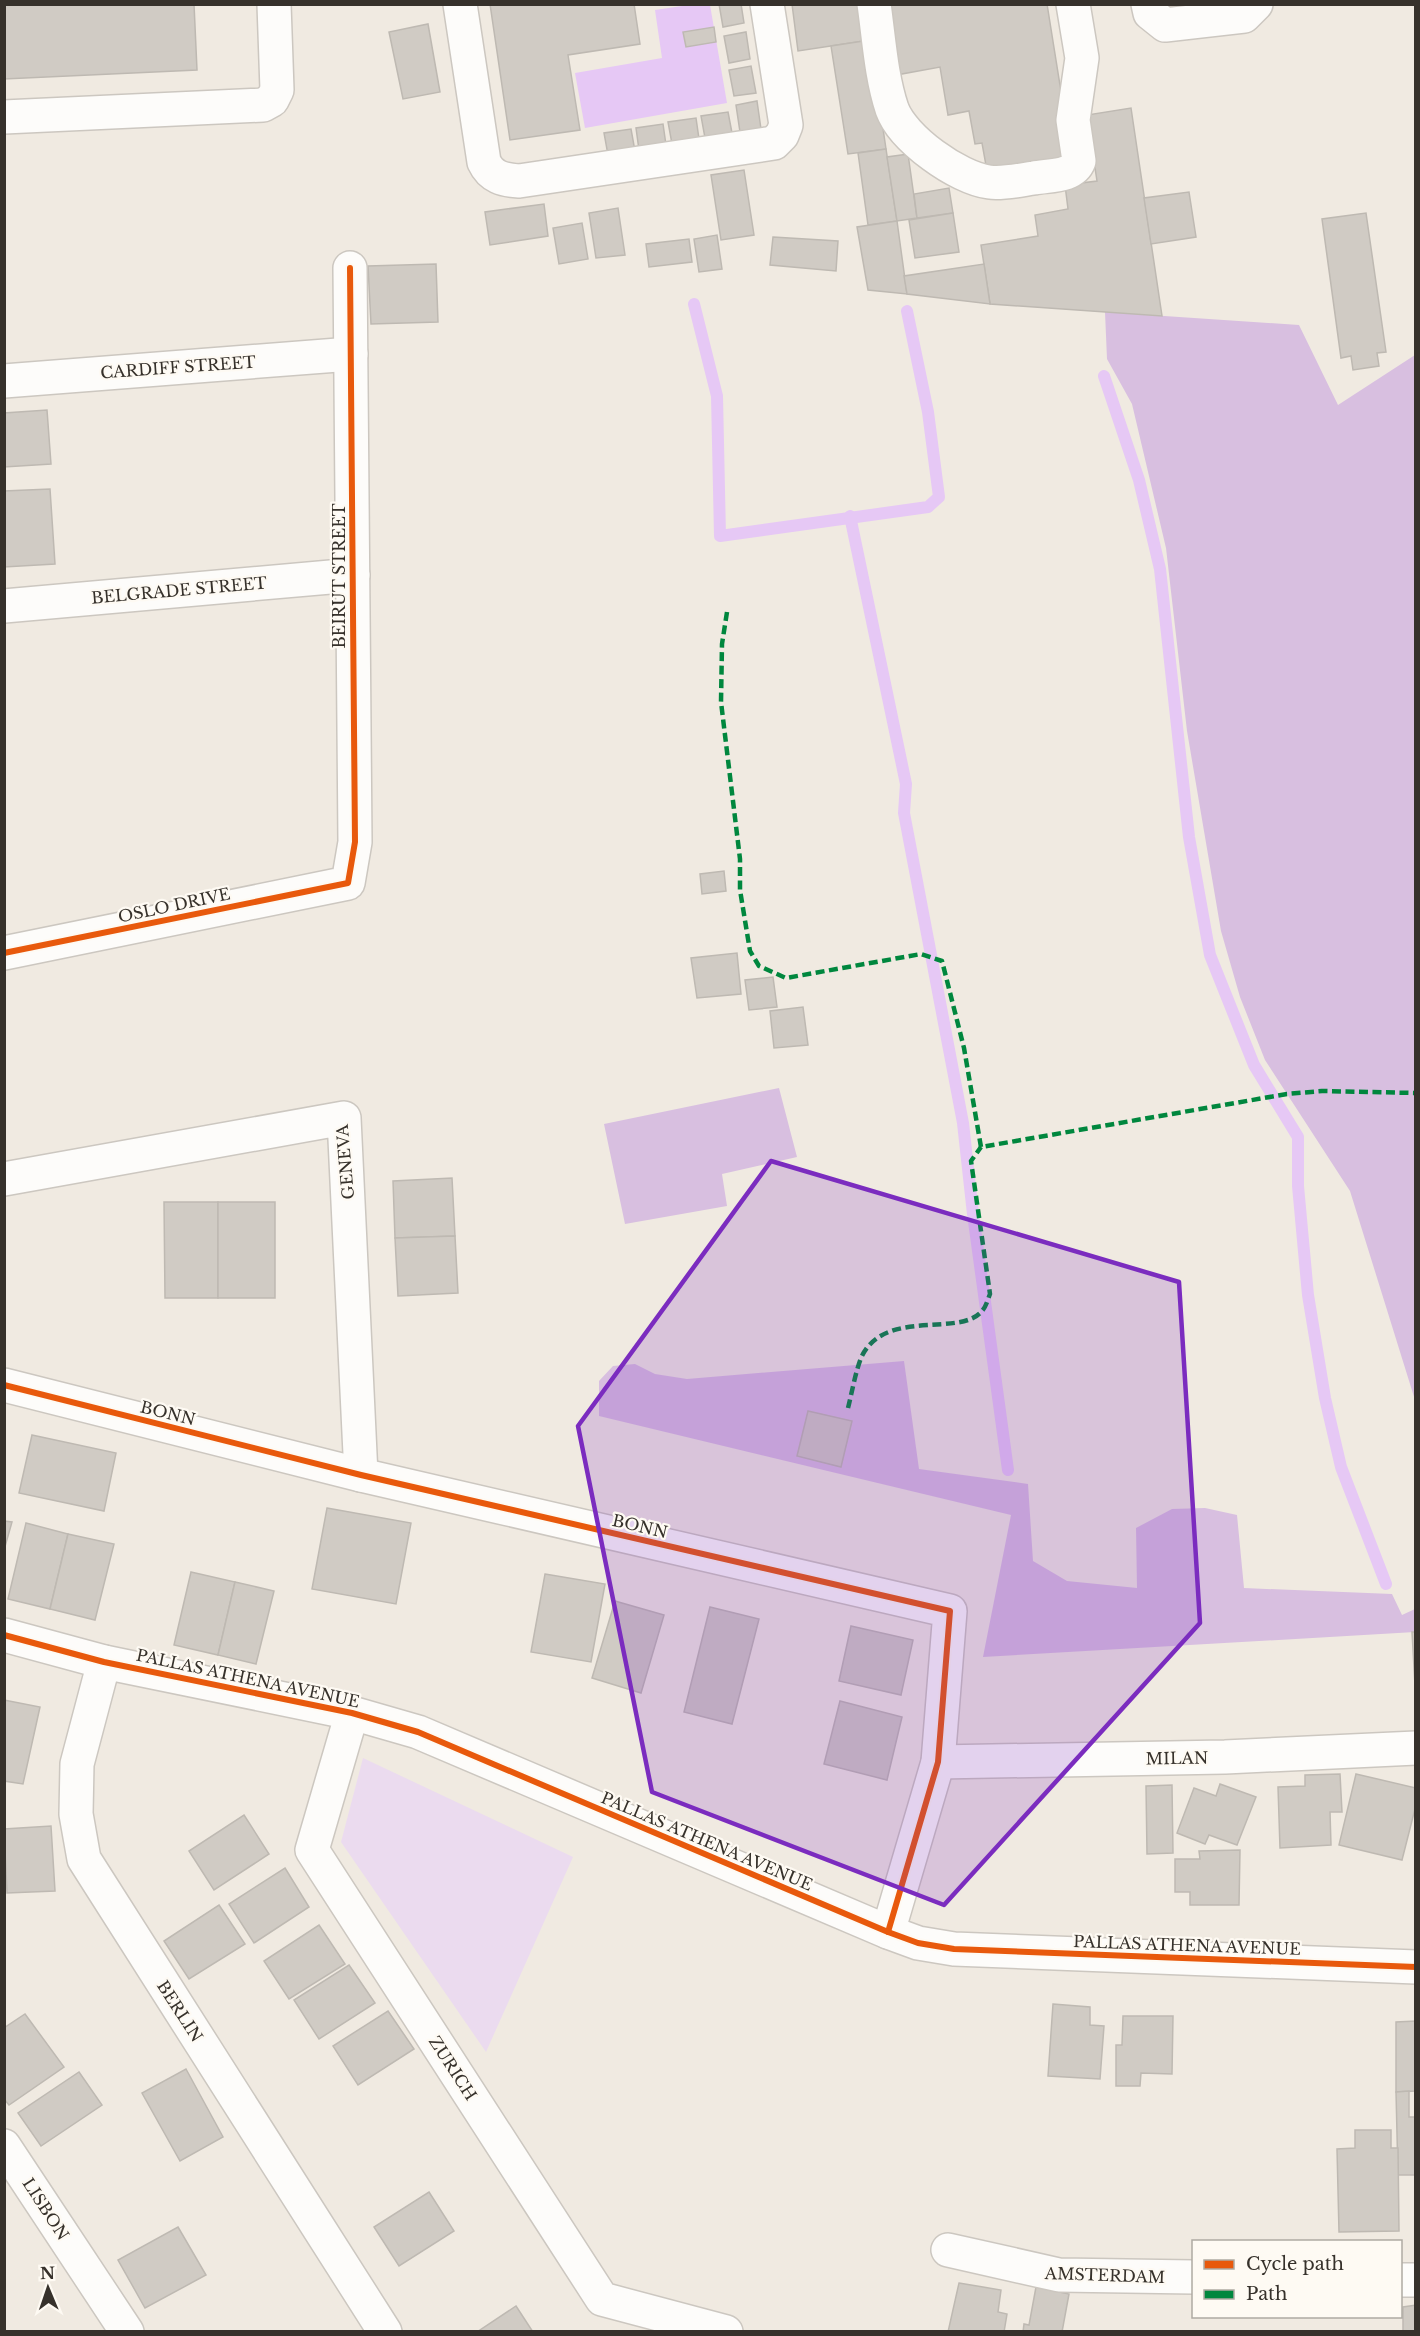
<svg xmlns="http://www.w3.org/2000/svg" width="1420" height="2336" viewBox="0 0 1420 2336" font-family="'Libre Baskerville',serif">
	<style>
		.green { fill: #ebdbef }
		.forest { fill: #d8bfe0 }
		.water { fill: #e6c8f5 }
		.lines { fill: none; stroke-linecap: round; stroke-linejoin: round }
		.stream { stroke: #e6c8f5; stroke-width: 12 }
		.building { fill: #d0cbc4; stroke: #beb9b2; stroke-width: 1.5 }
		.minor-casing { stroke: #ccc7c0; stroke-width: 36 }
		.minor { stroke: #fdfcfa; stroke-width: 33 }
		.quiet { stroke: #00873e; stroke-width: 4.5; stroke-dasharray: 9 4.5; stroke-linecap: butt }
		.cycleway-casing { stroke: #fefaf3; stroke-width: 10 }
		.cycleway { stroke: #e8590c; stroke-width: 6 }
		.marked { fill: #7b2cbf; fill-opacity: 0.2; stroke: #7b2cbf; stroke-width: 4.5; stroke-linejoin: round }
		.labels { text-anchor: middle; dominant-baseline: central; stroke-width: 4.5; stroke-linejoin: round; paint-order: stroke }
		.street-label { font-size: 16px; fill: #36312b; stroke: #fefaf3 }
	</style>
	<rect width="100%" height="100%" fill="#f0eae1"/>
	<!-- green -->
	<polygon class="green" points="363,1758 573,1857 486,2052 341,1842"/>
	<!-- forest -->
	<g class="forest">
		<polygon points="1105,312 1299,325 1338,405 1415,355 1415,1400 1350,1191 1265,1060 1240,997 1221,931 1187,731 1166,548 1132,404 1107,359"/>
		<polygon points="779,1088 797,1157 722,1174 727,1206 625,1224 604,1124"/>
		<polygon points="904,1361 919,1469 1028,1484 1033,1561 1067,1581 1137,1588 1136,1528 1172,1509 1205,1508 1237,1515 1244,1588 1392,1594 1402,1615 1415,1609 1415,1632 983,1657 1011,1515 599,1416 599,1381 613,1366 635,1364 655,1374 687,1379"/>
	</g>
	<!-- water -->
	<polygon class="water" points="689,5 710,5 727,103 585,128 575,73 662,58 655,10"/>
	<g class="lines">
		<!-- stream -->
		<g class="stream">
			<polyline points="694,304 717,396 720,536 928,507 939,497 928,412 907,311"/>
			<polyline points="1104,376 1139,480 1160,569 1189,837 1210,955 1254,1065 1298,1137 1298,1186 1308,1295 1325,1398 1341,1467 1386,1584"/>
			<polyline points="850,516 906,784 904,813 963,1123 973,1214 1008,1470"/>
		</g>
	</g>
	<!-- building -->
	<g class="building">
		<polygon points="4,4 194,4 197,70 4,79"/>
		<polygon points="490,4 634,4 640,44 568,55 580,130 510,140"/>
		<polygon points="719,4 741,4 744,23 723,27"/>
		<polygon points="792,4 865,4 870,40 798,51"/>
		<polygon points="885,4 1047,4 1067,129 1066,158 987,171 982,143 975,144 969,111 948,115 940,67 896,75"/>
		<polygon points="428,24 440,92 403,99 389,32"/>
		<polygon points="714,27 716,42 686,47 683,32"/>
		<polygon points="746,32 750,59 729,63 724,36"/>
		<polygon points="870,40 886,149 848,154 831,46"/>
		<polygon points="751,66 756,93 734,96 729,70"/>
		<polygon points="757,101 761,129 740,132 736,105"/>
		<polygon points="1131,108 1162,316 990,304 981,245 1038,236 1035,215 1068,209 1065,185 1097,181 1087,115"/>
		<polygon points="728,112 732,133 705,138 701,116"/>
		<polygon points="696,118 699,139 672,144 668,122"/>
		<polygon points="663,124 666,145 639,150 636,128"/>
		<polygon points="631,129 635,151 608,155 604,133"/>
		<polygon points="886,149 897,221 868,225 858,153"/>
		<polygon points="908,154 917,218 897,221 887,157"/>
		<polygon points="744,170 754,235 721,240 711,175"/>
		<polygon points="949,188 953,213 917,218 914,194"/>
		<polygon points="1189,192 1196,237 1151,244 1144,198"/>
		<polygon points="544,204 548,236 490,245 485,212"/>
		<polygon points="618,208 625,255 596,258 589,213"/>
		<polygon points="953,213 959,252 915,258 909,220"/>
		<polygon points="1366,213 1386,352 1377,353 1379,366 1353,370 1351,356 1341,358 1322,219"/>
		<polygon points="897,221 907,294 868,290 857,227"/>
		<polygon points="582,223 588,259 559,264 553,228"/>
		<polygon points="717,235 722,269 699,272 694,239"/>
		<polygon points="773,237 838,241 836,271 770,265"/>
		<polygon points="689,239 692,262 649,267 646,244"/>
		<polygon points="436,264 438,322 371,324 368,266"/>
		<polygon points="984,264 990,304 907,294 904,276"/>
		<polygon points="47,410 51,464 4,467 4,413"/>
		<polygon points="50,489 55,564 4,567 4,491"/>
		<polygon points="724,871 726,891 702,894 700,874"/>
		<polygon points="737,953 741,994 697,998 691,958"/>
		<polygon points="773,977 777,1007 749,1010 745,980"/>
		<polygon points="803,1007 808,1045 774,1048 770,1011"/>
		<polygon points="452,1178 455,1236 395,1238 393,1181"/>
		<polygon points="164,1202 218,1202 218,1298 165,1298"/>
		<rect x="218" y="1202" width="57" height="96"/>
		<polygon points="455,1236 458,1293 398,1296 395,1238"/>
		<polygon points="808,1411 852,1421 841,1467 797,1456"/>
		<polygon points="32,1435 116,1453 104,1511 19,1493"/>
		<polygon points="327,1508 411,1523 396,1604 312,1589"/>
		<polygon points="4,1521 12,1522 4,1550"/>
		<polygon points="26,1523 68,1534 50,1609 8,1599"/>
		<polygon points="68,1534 114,1544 95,1620 50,1609"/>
		<polygon points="191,1572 235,1582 218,1655 174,1645"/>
		<polygon points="545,1574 605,1584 591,1662 531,1652"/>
		<polygon points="235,1582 274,1591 256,1664 218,1655"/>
		<polygon points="615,1601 664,1615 641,1693 592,1678"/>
		<polygon points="710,1607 759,1619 732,1724 684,1712"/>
		<polygon points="851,1626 913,1640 901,1695 839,1681"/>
		<polygon points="1412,1632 1416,1632 1416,1703"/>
		<polygon points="4,1700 40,1707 23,1784 4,1781"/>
		<polygon points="840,1701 902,1717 887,1780 824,1764"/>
		<polygon points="1340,1774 1342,1812 1330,1812 1331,1845 1280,1848 1278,1787 1305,1786 1305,1775"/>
		<polygon points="1356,1774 1416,1788 1416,1805 1402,1860 1339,1845"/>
		<polygon points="1220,1784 1256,1797 1237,1845 1209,1835 1205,1844 1177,1833 1194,1788 1216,1796"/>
		<polygon points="1172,1785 1173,1853 1147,1854 1146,1786"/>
		<polygon points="244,1815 269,1854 214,1890 189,1851"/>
		<polygon points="51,1826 55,1891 7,1893 4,1829"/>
		<polygon points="1240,1850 1239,1905 1190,1905 1190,1892 1175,1892 1175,1859 1200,1859 1199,1851"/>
		<polygon points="285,1868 309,1907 254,1943 229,1904"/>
		<polygon points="219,1905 245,1944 189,1979 164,1941"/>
		<polygon points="319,1925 345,1964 289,1999 264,1961"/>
		<polygon points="349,1965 375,2003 319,2039 294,2000"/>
		<polygon points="1053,2004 1090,2007 1090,2025 1104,2026 1100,2079 1048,2076"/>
		<polygon points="388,2011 414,2049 358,2085 333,2046"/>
		<polygon points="25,2014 64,2067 9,2105 4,2099 4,2028"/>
		<polygon points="1123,2016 1173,2016 1172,2074 1141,2073 1140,2086 1116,2086 1116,2045 1122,2045"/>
		<polygon points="1416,2021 1416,2091 1396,2092 1396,2022"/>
		<polygon points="186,2069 223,2137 180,2161 142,2093"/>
		<polygon points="79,2072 102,2105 41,2146 18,2113"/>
		<polygon points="1409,2091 1409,2117 1416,2117 1416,2175 1398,2175 1396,2092"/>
		<polygon points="1355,2130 1391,2130 1391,2148 1398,2148 1399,2231 1339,2232 1337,2149 1355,2148"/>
		<polygon points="429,2192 454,2231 399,2266 374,2227"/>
		<polygon points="178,2227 206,2275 145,2308 118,2260"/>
		<polygon points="959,2283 1001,2290 998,2312 1007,2314 1004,2332 948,2332"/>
		<polygon points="1036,2287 1069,2294 1062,2332 1023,2332 1024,2324 1029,2325"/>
		<polygon points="1416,2305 1416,2332 1403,2332 1403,2307"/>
		<polygon points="516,2306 533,2332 477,2332"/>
	</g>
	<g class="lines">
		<defs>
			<g id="minor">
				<path d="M460,4L484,162C491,177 503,180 519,181L774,143L782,135L786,125L767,4"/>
				<path d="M874,4C879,39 881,76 892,109C903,139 958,178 989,182C1003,184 1020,180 1034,178C1050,175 1073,177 1079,161L1073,120L1082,58L1073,4"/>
				<polyline points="1148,4 1150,13 1165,25 1244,16 1256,4"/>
				<polyline points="4,117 263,105 272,100 277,90 274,4"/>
				<polyline points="4,381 351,354"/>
				<polyline points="4,606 353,575"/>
				<polyline points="4,953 348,883 355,842 350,268"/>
				<polyline points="4,1179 344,1118 361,1475"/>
				<polyline points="4,1385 361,1475 950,1611 938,1762 888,1932"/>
				<polyline points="4,1635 104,1662 352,1713 418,1732 888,1932 918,1943 954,1949 1416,1967"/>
				<polyline points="104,1662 77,1764 76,1814 84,1859 385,2332"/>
				<polyline points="352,1713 312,1850 602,2299 726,2332"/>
				<polyline points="938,1762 1225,1757 1416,1748"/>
				<polyline points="4,2146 127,2332"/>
				<polyline points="948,2250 1059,2275 1194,2277"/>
				<polyline points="1400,2280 1416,2280"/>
			</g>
		</defs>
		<!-- minor casing -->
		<use href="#minor" class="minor-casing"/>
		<!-- minor -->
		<use href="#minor" class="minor"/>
		<!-- quiet -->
		<g class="quiet">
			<polyline points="727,612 722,644 721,702 740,859 740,890 750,951 759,966 786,978 921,954 942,961 964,1048 981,1147 1287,1094 1322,1091 1416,1093"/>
			<path d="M848,1408C852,1392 855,1374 861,1358C884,1307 960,1338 982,1311C986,1307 988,1299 990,1294L971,1161L981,1147"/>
		</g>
		<defs>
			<g id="cycleway">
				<polyline points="4,953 348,883 355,842 350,268"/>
				<polyline points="4,1385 361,1475 950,1611 938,1762 888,1932"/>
				<polyline points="4,1635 104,1662 352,1713 418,1732 888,1932 918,1943 954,1949 1416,1967"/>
			</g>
		</defs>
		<!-- cycleway casing -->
		<use href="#cycleway" class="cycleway-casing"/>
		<!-- cycleway -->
		<use href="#cycleway" class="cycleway"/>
	</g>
	<!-- marked area -->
	<path class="marked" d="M771,1161L1179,1282L1200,1623L944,1905L652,1792L578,1426Z"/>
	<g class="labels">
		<!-- street labels -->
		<g class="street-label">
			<text transform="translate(178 367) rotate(-4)">CARDIFF STREET</text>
			<text transform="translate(339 576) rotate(-90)">BEIRUT STREET</text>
			<text transform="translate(179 590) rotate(-5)">BELGRADE STREET</text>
			<text transform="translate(174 905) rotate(-12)">OSLO DRIVE</text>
			<text transform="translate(345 1162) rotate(-95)">GENEVA</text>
			<text transform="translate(168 1413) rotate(14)">BONN</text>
			<text transform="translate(640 1526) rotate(13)">BONN</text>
			<text transform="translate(248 1678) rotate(12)">PALLAS ATHENA AVENUE</text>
			<text transform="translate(1177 1758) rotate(-1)">MILAN</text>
			<text transform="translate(707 1841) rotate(23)">PALLAS ATHENA AVENUE</text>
			<text transform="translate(1187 1945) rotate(2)">PALLAS ATHENA AVENUE</text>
			<text transform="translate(180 2011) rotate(57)">BERLIN</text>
			<text transform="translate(453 2068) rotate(57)">ZURICH</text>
			<text transform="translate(46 2209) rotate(57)">LISBON</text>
			<text transform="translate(1105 2275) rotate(2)">AMSTERDAM</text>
		</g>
	</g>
	<!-- border -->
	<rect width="1420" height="2336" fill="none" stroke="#36312b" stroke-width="12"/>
	<!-- legend -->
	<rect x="1192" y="2240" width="210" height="78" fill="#fefaf3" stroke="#aeaaa3" stroke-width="1.5"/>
	<rect x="1204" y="2260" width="30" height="9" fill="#e8590c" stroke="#aeaaa3" stroke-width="1.5"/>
	<text x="1246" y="2270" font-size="18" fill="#36312b">Cycle path</text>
	<rect x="1204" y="2290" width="30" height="9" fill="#00873e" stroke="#aeaaa3" stroke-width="1.5"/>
	<text x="1246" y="2300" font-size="18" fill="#36312b">Path</text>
	<!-- north arrow -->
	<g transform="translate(48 2288) rotate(358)" stroke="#fefaf3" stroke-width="4.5" paint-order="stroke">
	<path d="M0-4.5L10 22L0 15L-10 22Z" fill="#36312b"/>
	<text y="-9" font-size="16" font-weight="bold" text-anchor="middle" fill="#36312b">N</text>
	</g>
</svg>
